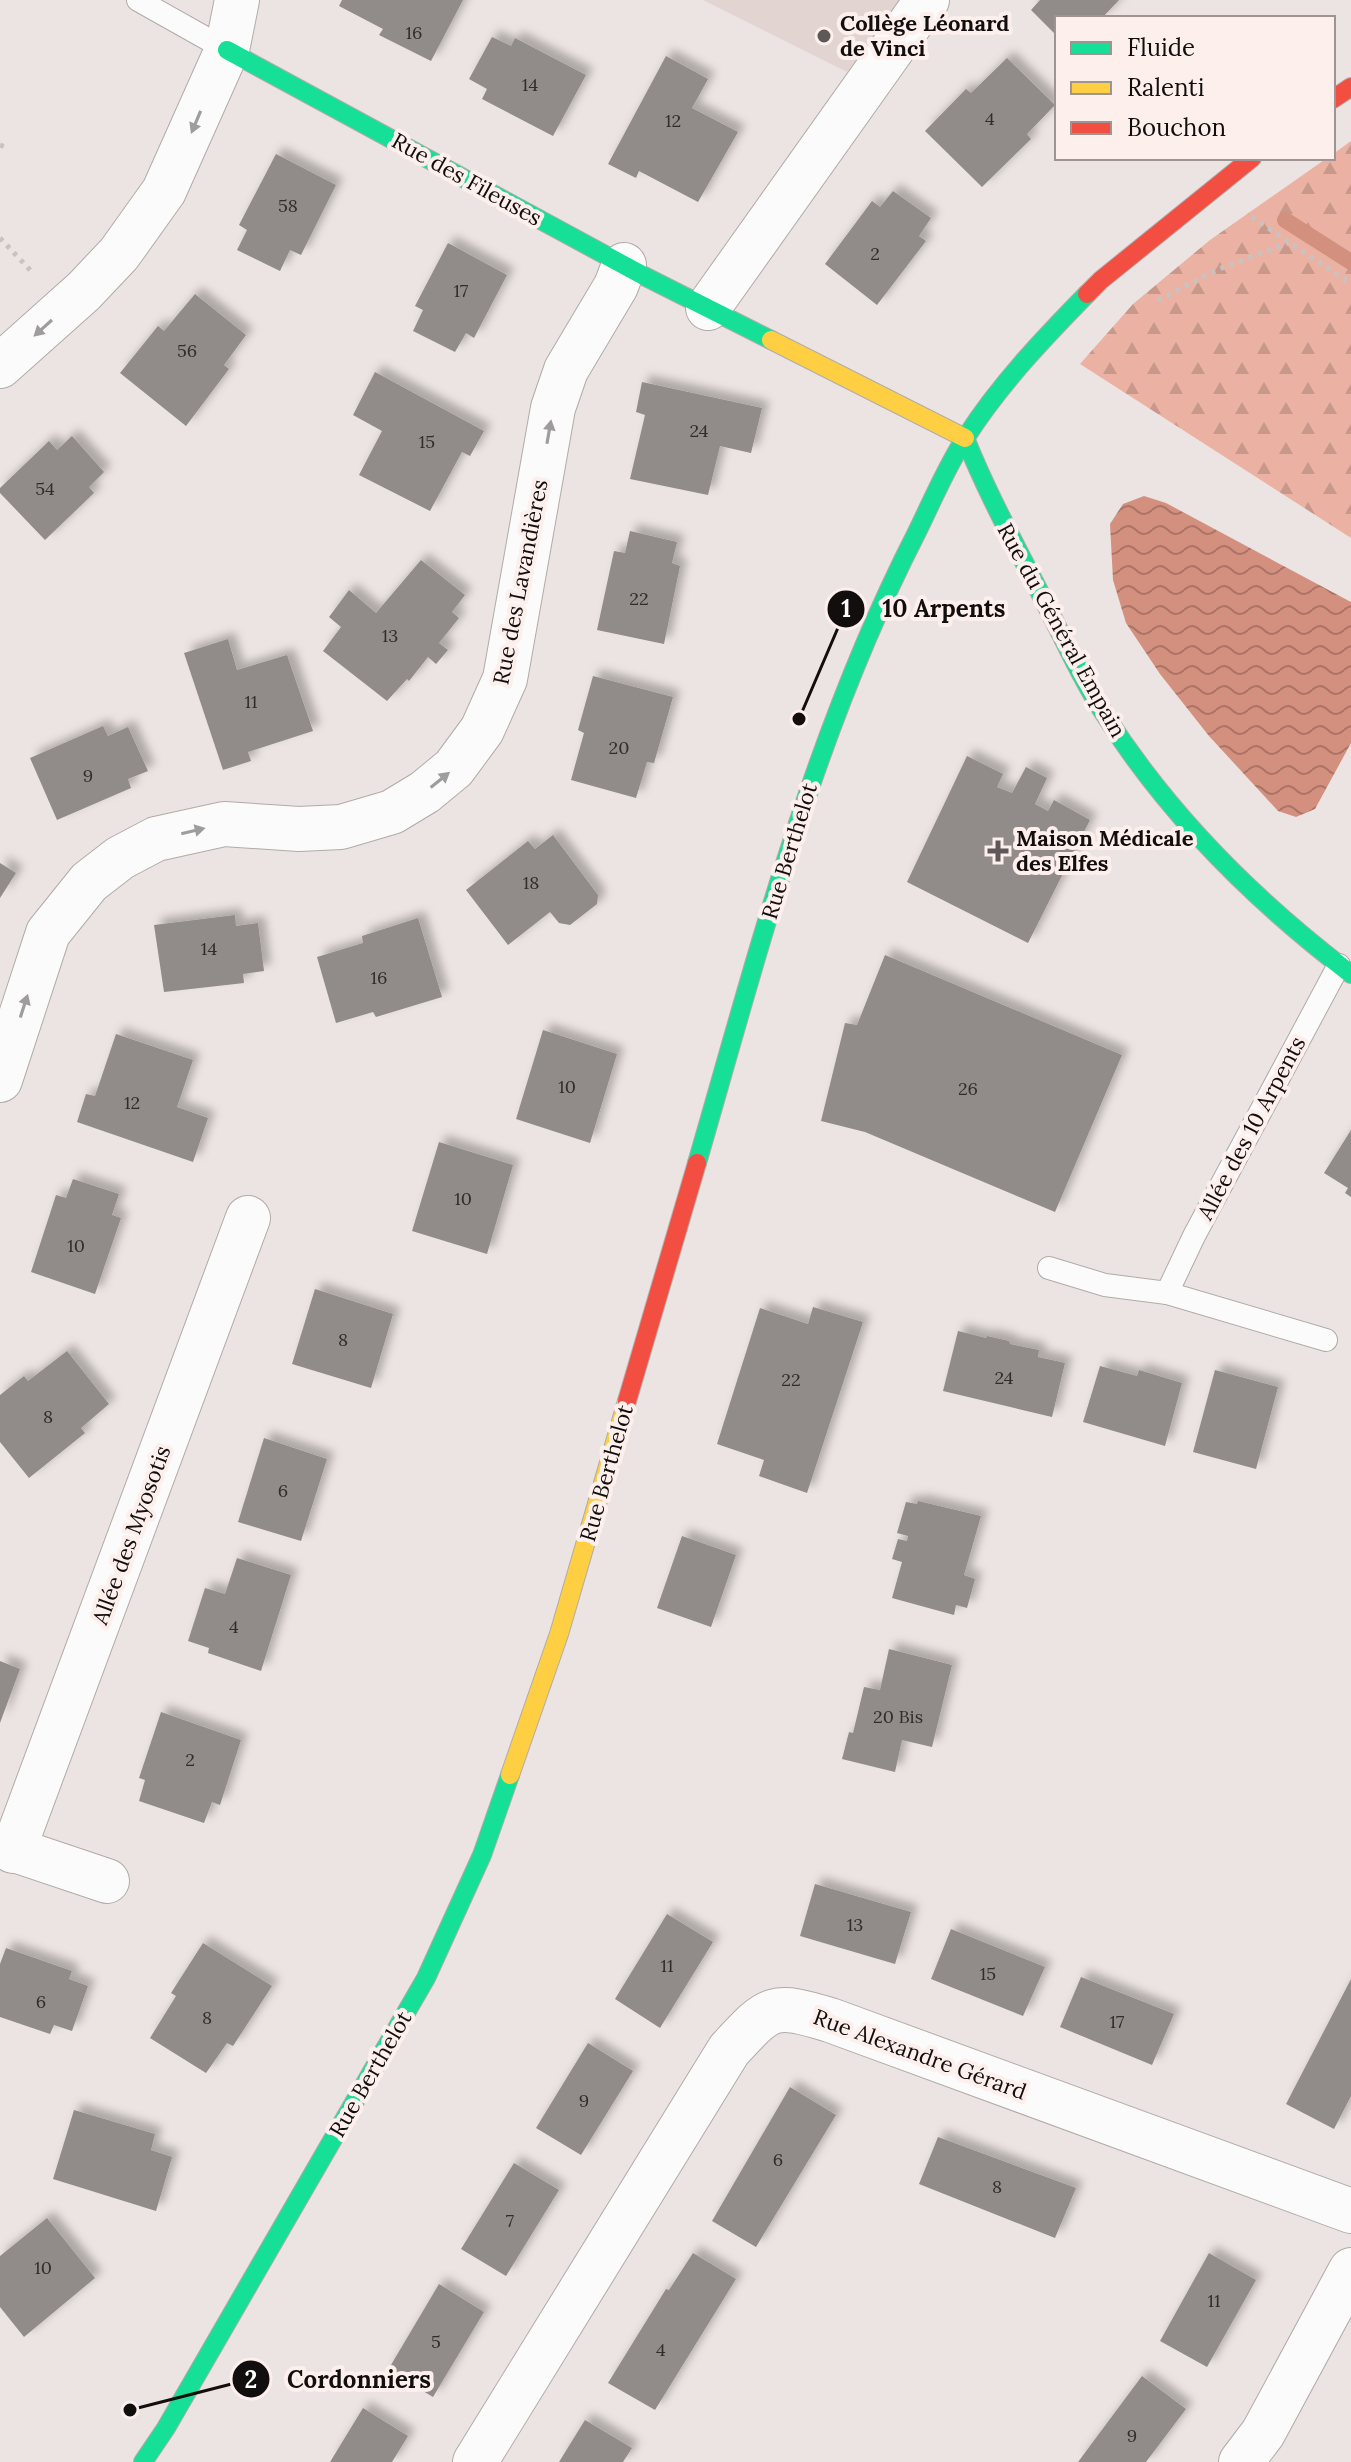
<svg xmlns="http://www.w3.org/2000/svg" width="1351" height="2462" viewBox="0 0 1351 2462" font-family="Lora,serif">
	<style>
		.built { fill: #e2d4d1 }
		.forest { fill: url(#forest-firs) }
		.water { fill: url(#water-waves) }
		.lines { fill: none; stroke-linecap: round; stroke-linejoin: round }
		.stream { stroke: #d4907e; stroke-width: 16 }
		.building { fill: #918b8a; filter: url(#shadow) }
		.lane-casing { stroke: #b0aba9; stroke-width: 24 }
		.street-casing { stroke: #b0aba9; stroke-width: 46 }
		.fast-casing { stroke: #b0aba9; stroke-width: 20 }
		.slow-casing { stroke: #b0aba9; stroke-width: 20 }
		.jam-casing { stroke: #b0aba9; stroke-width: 20 }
		.path { stroke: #c6c4c3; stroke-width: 5; stroke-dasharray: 4 6; stroke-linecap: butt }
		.lane { stroke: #fcfbfb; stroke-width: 22 }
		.street { stroke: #fcfbfb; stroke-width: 44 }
		.fast { stroke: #16e098; stroke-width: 18 }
		.slow { stroke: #ffcf43; stroke-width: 18 }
		.jam { stroke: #f24e42; stroke-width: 18 }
		.oneway { fill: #9e9c9c }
		.poi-dot { fill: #5e5958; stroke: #fcefec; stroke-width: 3 }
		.labels { text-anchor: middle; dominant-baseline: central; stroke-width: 8; stroke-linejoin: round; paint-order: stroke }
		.number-label { font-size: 18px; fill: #322d2c }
		.poi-label { font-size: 22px; font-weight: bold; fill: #120e0d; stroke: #fcefec; text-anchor: start }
		.street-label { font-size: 22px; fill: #120e0d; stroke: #fcefec }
		.leader { fill: none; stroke: #120e0d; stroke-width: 3 }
		.callout-dot { fill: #120e0d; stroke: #fcefec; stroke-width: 3 }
		.mark-label { font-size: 24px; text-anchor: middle; font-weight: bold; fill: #fff }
		.callout-label { font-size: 24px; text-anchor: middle; font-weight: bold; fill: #120e0d; stroke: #fcefec; stroke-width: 8; stroke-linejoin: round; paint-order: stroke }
	</style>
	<defs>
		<pattern id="forest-firs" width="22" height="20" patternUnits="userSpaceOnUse" patternTransform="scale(2)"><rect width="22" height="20" fill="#ebb2a3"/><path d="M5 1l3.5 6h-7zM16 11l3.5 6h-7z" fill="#c8988b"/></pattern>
		<pattern id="water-waves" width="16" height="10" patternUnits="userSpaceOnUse" patternTransform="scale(2)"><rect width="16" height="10" fill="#d4907e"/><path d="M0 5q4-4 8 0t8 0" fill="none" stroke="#ab7466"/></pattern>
		<filter id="shadow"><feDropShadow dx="7" dy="-7" stdDeviation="4" flood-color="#0004"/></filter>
	</defs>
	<rect width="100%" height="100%" fill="#ece4e2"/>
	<!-- built -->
	<polygon class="built" points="703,0 901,0 847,72"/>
	<!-- forest -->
	<polygon class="forest" points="1351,141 1351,538 1080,364 1133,304 1210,240 1327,158 1333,158 1333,154"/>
	<!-- water -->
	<polygon class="water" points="1144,496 1166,503 1351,602 1351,743 1315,809 1296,817 1278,811 1209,736 1160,674 1126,623 1113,580 1110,524 1123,504"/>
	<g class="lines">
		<!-- stream -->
		<polyline class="stream" points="1285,220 1351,262"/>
	</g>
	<!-- building -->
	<g class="building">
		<polygon points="342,0 463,0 431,61 379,35 383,29 339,6"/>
		<polygon points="1040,0 1119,0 1102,18 1057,18 1057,36 1031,10"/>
		<polygon points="492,37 511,46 515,38 586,75 553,136 482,99 487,89 469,79"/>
		<polygon points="666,56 708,79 692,108 738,132 698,202 639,171 636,178 608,164"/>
		<polygon points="1007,58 1055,105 1027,134 1031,139 982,187 925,131 966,89 971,93"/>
		<polygon points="276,154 336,185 301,255 290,250 280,271 237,250 247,230 239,225"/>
		<polygon points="893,191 931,218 919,236 926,241 877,305 825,264 872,201 880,207"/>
		<polygon points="448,243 507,275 474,338 466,333 455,352 413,331 423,310 415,306"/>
		<polygon points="195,294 246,335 224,365 229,369 186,426 120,373 158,326 164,331"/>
		<polygon points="375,372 484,431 470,456 462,452 430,511 359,475 382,431 353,415"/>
		<polygon points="642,382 762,408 751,453 720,446 708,495 630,479 645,415 636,412"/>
		<polygon points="72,436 104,472 89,487 94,493 45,540 0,493 0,488 49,441 57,450"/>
		<polygon points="630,531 677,542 672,563 680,566 664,644 597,630 614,551 625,553"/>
		<polygon points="421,560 465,595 452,612 459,618 439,643 448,650 436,664 428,657 409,681 407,679 387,701 323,651 341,627 329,617 349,590 376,613"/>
		<polygon points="228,639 237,670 287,655 313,731 248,752 251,761 223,770 184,653"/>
		<polygon points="593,676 673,697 654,763 647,762 636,798 571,780 584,733 578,730"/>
		<polygon points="103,726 108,736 128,727 148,771 128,779 131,788 57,820 30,758"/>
		<polygon points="967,756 1003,774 997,787 1012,793 1026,767 1047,778 1035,804 1048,811 1054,800 1090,820 1028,943 907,882"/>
		<polygon points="553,835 598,895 597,904 570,925 559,923 550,912 508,945 466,890 528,841 535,849"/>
		<polygon points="0,863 16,873 0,898"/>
		<polygon points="235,915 236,926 258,923 264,971 243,974 244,983 164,992 154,925"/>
		<polygon points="418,918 442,997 376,1017 373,1012 336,1023 317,957 363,943 362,936"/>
		<polygon points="885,955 1122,1055 1055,1212 865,1132 821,1121 845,1023 857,1025"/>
		<polygon points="543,1030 617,1054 590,1143 516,1119"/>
		<polygon points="116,1034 193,1060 177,1107 208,1118 193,1162 77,1122 86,1094 95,1096"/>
		<polygon points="1351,1130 1351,1197 1345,1193 1348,1188 1324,1173"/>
		<polygon points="439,1142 513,1165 487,1254 412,1231"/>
		<polygon points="73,1179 119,1194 112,1215 121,1218 95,1294 31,1272 56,1195 66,1198"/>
		<polygon points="315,1289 393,1314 371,1388 292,1364"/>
		<polygon points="813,1307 863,1322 807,1493 759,1476 764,1460 717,1444 760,1308 808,1324"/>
		<polygon points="958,1331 986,1338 987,1336 1009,1341 1010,1344 1039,1350 1038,1357 1065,1363 1052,1417 943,1391"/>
		<polygon points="67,1351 109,1404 81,1428 85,1433 29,1478 0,1442 0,1395 24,1376 28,1381"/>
		<polygon points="1100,1366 1137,1376 1139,1370 1182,1383 1165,1446 1083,1422"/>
		<polygon points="1215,1370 1278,1387 1256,1469 1193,1452"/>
		<polygon points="264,1438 327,1459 301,1541 238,1522"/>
		<polygon points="918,1501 981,1516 964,1575 975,1579 967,1608 956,1605 954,1615 892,1598 902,1562 892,1559 898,1539 907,1541 908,1536 897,1533 906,1502 917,1504"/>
		<polygon points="682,1536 736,1555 711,1627 657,1608"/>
		<polygon points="237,1558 291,1575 261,1671 208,1653 209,1648 188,1641 205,1588 225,1594"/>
		<polygon points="889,1649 952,1665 932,1747 902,1740 895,1772 842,1759 849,1732 853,1733 864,1687 880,1690"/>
		<polygon points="0,1661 20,1669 0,1723"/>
		<polygon points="161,1712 241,1740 220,1805 212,1802 204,1823 139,1801 145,1780 139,1778"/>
		<polygon points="815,1884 911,1912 895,1964 800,1936"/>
		<polygon points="667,1914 713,1942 660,2028 615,1999"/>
		<polygon points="951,1929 1045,1967 1023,2016 931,1979"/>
		<polygon points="203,1943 272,1986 233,2046 227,2043 206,2073 150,2038 176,1996 171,1993"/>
		<polygon points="6,1948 72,1971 69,1979 88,1986 72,2031 54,2025 50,2034 0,2017 0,1964"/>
		<polygon points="1081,1977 1174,2014 1152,2065 1060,2027"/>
		<polygon points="1351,1979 1351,2096 1334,2129 1286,2104"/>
		<polygon points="588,2043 633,2071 581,2155 536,2128"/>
		<polygon points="790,2087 836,2115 756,2247 712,2221"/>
		<polygon points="74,2110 155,2134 151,2150 172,2157 156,2211 53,2179"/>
		<polygon points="938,2137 1076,2188 1055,2238 919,2184"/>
		<polygon points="514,2163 559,2190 506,2276 461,2249"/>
		<polygon points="47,2218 95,2278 24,2337 0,2307 0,2256"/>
		<polygon points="693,2253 736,2279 655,2410 608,2383 666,2289 669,2290"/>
		<polygon points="1209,2253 1256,2280 1207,2367 1160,2341"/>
		<polygon points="439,2284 484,2312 433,2397 388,2370"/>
		<polygon points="1142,2376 1186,2409 1146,2462 1078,2462"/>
		<polygon points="363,2408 408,2436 392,2462 330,2462"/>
		<polygon points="585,2420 632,2448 623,2462 559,2462"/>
	</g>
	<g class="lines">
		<defs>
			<g id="lane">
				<polyline points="138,0 227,50"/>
				<polyline points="1049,1268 1105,1285 1167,1293 1326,1340"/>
				<polyline points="1167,1293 1194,1236 1339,965"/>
			</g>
			<g id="street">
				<polyline points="708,308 927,0"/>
				<polyline points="0,366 84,291 119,254 164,191 227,50 237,0"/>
				<polyline points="0,1080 48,933 89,882 120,858 156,839 224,824 299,829 341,827 392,812 425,792 454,768 482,730 505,679 553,408 566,370 616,286 624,265"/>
				<polyline points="0,1845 107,1881"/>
				<polyline points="13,1851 248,1218"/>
				<path d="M475,2462L729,2050C770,2006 771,2002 830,2020L1351,2211"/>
				<polyline points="1241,2462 1263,2433 1351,2270"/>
			</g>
			<g id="fast">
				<polyline points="227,50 644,276 771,340"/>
				<path d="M965,438C987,493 1015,544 1042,597C1063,636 1080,678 1105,715C1170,817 1255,901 1351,974"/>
				<path d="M697,1163C759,949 814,733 916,534C932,502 946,467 966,437C1000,384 1043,339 1087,294"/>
				<polyline points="143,2462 166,2428 426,1978 482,1855 510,1775"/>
			</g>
			<g id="slow">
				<polyline points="771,340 965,438"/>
				<polyline points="510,1775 559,1634 627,1401"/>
			</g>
			<g id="jam">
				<polyline points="1333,99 1351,87"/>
				<polyline points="1087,294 1101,280 1252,158"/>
				<polyline points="627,1401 697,1163"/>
			</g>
		</defs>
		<!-- lane casing -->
		<use href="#lane" class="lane-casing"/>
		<!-- street casing -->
		<use href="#street" class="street-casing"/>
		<!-- fast casing -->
		<use href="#fast" class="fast-casing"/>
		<!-- slow casing -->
		<use href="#slow" class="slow-casing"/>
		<!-- jam casing -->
		<use href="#jam" class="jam-casing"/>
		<!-- path -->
		<g class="path">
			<polyline points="0,145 6,147"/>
			<polyline points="1252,217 1351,284"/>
			<polyline points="0,238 32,272"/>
			<polyline points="1158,300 1219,269 1288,243"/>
		</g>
		<!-- lane -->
		<use href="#lane" class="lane"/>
		<!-- street -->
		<use href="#street" class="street"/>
		<!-- fast -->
		<use href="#fast" class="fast"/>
		<!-- slow -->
		<use href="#slow" class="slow"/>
		<!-- jam -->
		<use href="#jam" class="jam"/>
	</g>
	<!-- one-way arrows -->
	<defs><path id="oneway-solid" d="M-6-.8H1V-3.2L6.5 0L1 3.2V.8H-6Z" transform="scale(2)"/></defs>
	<g class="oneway">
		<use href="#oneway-solid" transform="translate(196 122) rotate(113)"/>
		<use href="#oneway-solid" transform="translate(43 328) rotate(138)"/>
		<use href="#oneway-solid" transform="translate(549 432) rotate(-80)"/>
		<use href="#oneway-solid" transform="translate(440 780) rotate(-39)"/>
		<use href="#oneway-solid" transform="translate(193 831) rotate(-13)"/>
		<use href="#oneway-solid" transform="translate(24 1006) rotate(-72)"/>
	</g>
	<!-- markers -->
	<g class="poi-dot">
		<circle cx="824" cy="36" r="8"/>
		<path d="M994 839h8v8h8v8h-8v8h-8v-8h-8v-8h8z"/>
	</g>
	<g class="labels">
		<!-- number labels -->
		<g class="number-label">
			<text x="414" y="32">16</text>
			<text x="530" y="84">14</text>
			<text x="990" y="118">4</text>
			<text x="673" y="120">12</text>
			<text x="288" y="205">58</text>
			<text x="875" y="253">2</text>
			<text x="461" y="290">17</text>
			<text x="187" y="350">56</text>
			<text x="699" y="430">24</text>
			<text x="427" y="441">15</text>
			<text x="45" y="488">54</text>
			<text x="639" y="598">22</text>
			<text x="390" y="635">13</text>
			<text x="251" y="701">11</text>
			<text x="619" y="747">20</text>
			<text x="88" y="775">9</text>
			<text x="531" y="882">18</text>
			<text x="209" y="948">14</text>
			<text x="379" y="977">16</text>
			<text x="567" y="1086">10</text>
			<text x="968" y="1088">26</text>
			<text x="132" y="1102">12</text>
			<text x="463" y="1198">10</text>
			<text x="76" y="1245">10</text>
			<text x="343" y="1339">8</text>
			<text x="1004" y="1377">24</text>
			<text x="791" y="1379">22</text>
			<text x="48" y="1416">8</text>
			<text x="283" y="1490">6</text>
			<text x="234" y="1626">4</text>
			<text x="898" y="1716">20 Bis</text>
			<text x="190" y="1759">2</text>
			<text x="855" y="1924">13</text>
			<text x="667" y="1965">11</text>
			<text x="988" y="1973">15</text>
			<text x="41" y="2001">6</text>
			<text x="207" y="2017">8</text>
			<text x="1117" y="2021">17</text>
			<text x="584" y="2100">9</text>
			<text x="778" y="2159">6</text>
			<text x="997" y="2186">8</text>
			<text x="510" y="2220">7</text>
			<text x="43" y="2267">10</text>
			<text x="1214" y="2300">11</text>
			<text x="436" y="2341">5</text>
			<text x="661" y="2349">4</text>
			<text x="1132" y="2435">9</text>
		</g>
		<!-- poi labels -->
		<g class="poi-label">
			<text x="840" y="23">Collège Léonard<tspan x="840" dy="25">de Vinci</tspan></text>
			<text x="1016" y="838">Maison Médicale<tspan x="1016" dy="25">des Elfes</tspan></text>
		</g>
		<!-- street labels -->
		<g class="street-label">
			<text transform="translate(467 179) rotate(29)">Rue des Fileuses</text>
			<text transform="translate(520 582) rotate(-79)">Rue des Lavandières</text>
			<text transform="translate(1062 630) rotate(61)">Rue du Général Empain</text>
			<text transform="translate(789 851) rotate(-73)">Rue Berthelot</text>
			<text transform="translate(1251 1128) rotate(-62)">Allée des 10 Arpents</text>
			<text transform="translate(606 1473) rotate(-74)">Rue Berthelot</text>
			<text transform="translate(131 1535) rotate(-70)">Allée des Myosotis</text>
			<text transform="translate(920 2054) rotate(20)">Rue Alexandre Gérard</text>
			<text transform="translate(370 2074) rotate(-60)">Rue Berthelot</text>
		</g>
	</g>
	<!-- callouts -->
	<path class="leader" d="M799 719L846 609M130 2410L251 2379"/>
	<g class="callout-dot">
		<circle cx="799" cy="719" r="8"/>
		<circle cx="130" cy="2410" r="8"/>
		<circle cx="846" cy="609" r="20"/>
		<circle cx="251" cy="2379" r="20"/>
	</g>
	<g class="mark-label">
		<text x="846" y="617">1</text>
		<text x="251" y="2388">2</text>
	</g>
	<g class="callout-label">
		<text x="944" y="617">10 Arpents</text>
		<text x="359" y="2388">Cordonniers</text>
	</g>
	<!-- legend -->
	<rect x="1055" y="16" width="280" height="144" fill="#fcefec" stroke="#9e9593" stroke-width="2"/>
	<rect x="1071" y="42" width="40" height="12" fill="#16e098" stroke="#9e9593" stroke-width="2"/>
	<text x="1127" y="56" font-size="24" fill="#120e0d">Fluide</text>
	<rect x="1071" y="82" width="40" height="12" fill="#ffcf43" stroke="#9e9593" stroke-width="2"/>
	<text x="1127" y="96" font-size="24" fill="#120e0d">Ralenti</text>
	<rect x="1071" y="122" width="40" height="12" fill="#f24e42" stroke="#9e9593" stroke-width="2"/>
	<text x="1127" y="136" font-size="24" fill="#120e0d">Bouchon</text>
</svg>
